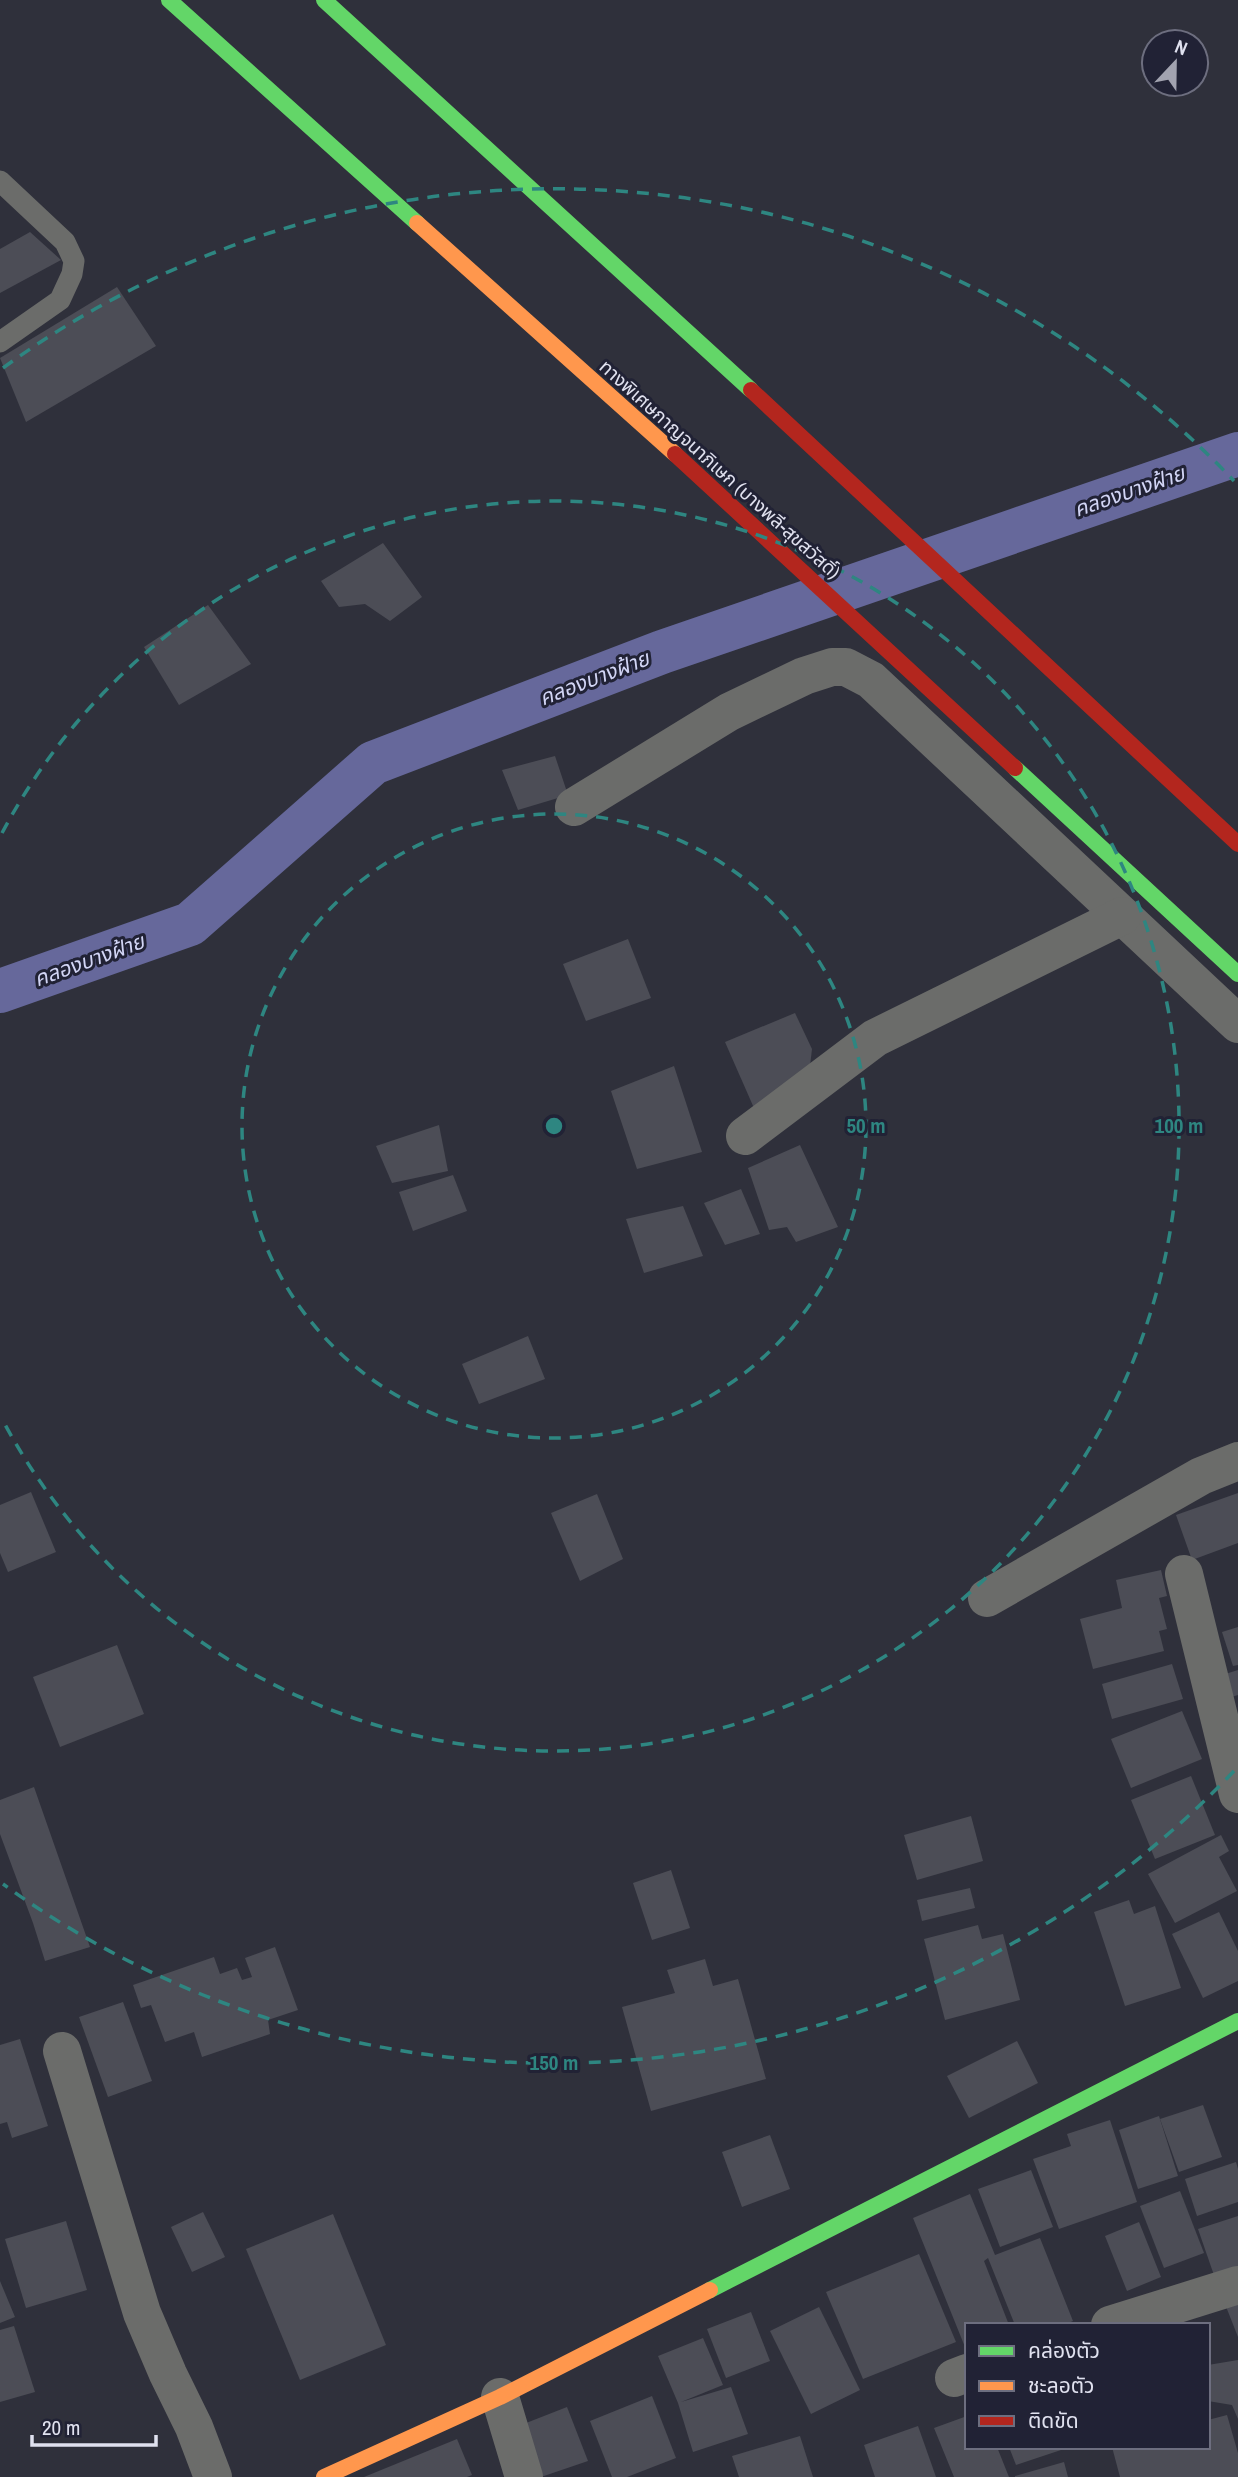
<svg xmlns="http://www.w3.org/2000/svg" width="1238" height="2477" viewBox="0 0 1238 2477" font-family="'Archivo Narrow','Noto Sans Thai',sans-serif">
	<style>
		.lines { fill: none; stroke-linecap: round; stroke-linejoin: round }
		.canal { stroke: #66689b; stroke-width: 44 }
		.building { fill: #4c4d56 }
		.lane { stroke: #6b6c6a; stroke-width: 21 }
		.street { stroke: #6b6c6a; stroke-width: 38 }
		.fast { stroke: #63d668; stroke-width: 16 }
		.slow { stroke: #ff974d; stroke-width: 16 }
		.jam { stroke: #b3261e; stroke-width: 16 }
		.ring { fill: none; stroke: #2e8681; stroke-width: 3.5; stroke-dasharray: 12 9 }
		.labels { text-anchor: middle; dominant-baseline: central; stroke-width: 6; stroke-linejoin: round; paint-order: stroke }
		.street-label { font-size: 19px; fill: #e0e1ef; stroke: #212235 }
		.water-label { font-size: 21px; font-style: italic; fill: #d2d5f5; stroke: #212235 }
		.centre { fill: #2e8681; stroke: #212235; stroke-width: 3.5 }
		.ring-label { font-size: 21px; text-anchor: middle; font-weight: bold; fill: #2e8681; stroke: #212235; stroke-width: 6; stroke-linejoin: round; paint-order: stroke }
	</style>
	<rect width="100%" height="100%" fill="#2f303b"/>
	<g class="lines">
		<!-- canal -->
		<polyline class="canal" points="0,991 190,924 373,763 662,652 1238,454"/>
	</g>
	<!-- building -->
	<g class="building">
		<polygon points="30,232 61,260 0,293 0,249"/>
		<polygon points="117,287 156,346 26,422 0,358"/>
		<polygon points="383,543 422,597 390,621 365,604 339,607 321,581"/>
		<polygon points="208,605 251,664 179,705 144,647"/>
		<polygon points="555,756 568,795 518,810 502,770"/>
		<polygon points="628,939 651,998 586,1021 563,964"/>
		<polygon points="795,1013 812,1049 808,1083 757,1115 725,1042"/>
		<polygon points="674,1066 702,1152 637,1169 611,1091"/>
		<polygon points="439,1125 448,1171 392,1183 376,1146"/>
		<polygon points="800,1145 838,1227 796,1242 787,1227 769,1230 748,1168"/>
		<polygon points="453,1175 467,1211 413,1231 399,1192"/>
		<polygon points="741,1189 760,1234 725,1245 704,1203"/>
		<polygon points="683,1206 703,1256 644,1273 626,1219"/>
		<polygon points="528,1336 545,1379 479,1404 462,1364"/>
		<polygon points="31,1492 56,1552 8,1572 0,1553 0,1505"/>
		<polygon points="1238,1493 1238,1543 1192,1560 1176,1515"/>
		<polygon points="597,1494 623,1559 580,1581 551,1513"/>
		<polygon points="1161,1570 1167,1596 1159,1598 1167,1629 1159,1631 1164,1651 1093,1669 1080,1619 1122,1608 1116,1580"/>
		<polygon points="1238,1627 1238,1665 1233,1666 1222,1632"/>
		<polygon points="117,1645 144,1714 60,1747 33,1677"/>
		<polygon points="1172,1664 1183,1699 1112,1719 1102,1684"/>
		<polygon points="1238,1670 1238,1695 1228,1698 1222,1675"/>
		<polygon points="1182,1711 1202,1759 1131,1788 1111,1739"/>
		<polygon points="1191,1776 1215,1835 1155,1859 1131,1800"/>
		<polygon points="34,1787 90,1947 45,1961 33,1923 0,1834 0,1800"/>
		<polygon points="971,1816 983,1861 917,1880 904,1835"/>
		<polygon points="1221,1835 1229,1851 1219,1857 1237,1891 1175,1923 1148,1874"/>
		<polygon points="671,1870 690,1928 652,1940 633,1883"/>
		<polygon points="970,1888 975,1908 922,1921 917,1900"/>
		<polygon points="1129,1900 1134,1914 1155,1906 1181,1988 1125,2006 1094,1912"/>
		<polygon points="1219,1912 1238,1951 1238,1981 1203,1998 1172,1934"/>
		<polygon points="978,1925 982,1939 1003,1934 1020,2000 945,2020 924,1939"/>
		<polygon points="275,1947 298,2010 268,2020 270,2034 202,2057 194,2032 165,2042 151,2005 141,2008 133,1985 214,1957 220,1974 237,1968 242,1980 252,1977 245,1958"/>
		<polygon points="705,1959 713,1986 738,1979 766,2079 651,2111 622,2007 675,1993 667,1970"/>
		<polygon points="123,2002 152,2081 108,2097 79,2017"/>
		<polygon points="20,2039 48,2126 12,2138 7,2122 0,2124 0,2045"/>
		<polygon points="1017,2041 1038,2083 969,2118 947,2076"/>
		<polygon points="1203,2105 1222,2157 1179,2172 1160,2119"/>
		<polygon points="1159,2116 1178,2176 1138,2189 1119,2130"/>
		<polygon points="1110,2120 1137,2202 1059,2229 1033,2159 1071,2146 1067,2134"/>
		<polygon points="770,2135 790,2189 742,2207 722,2152"/>
		<polygon points="1236,2162 1238,2169 1238,2202 1197,2216 1185,2179"/>
		<polygon points="1031,2170 1053,2227 1000,2247 978,2189"/>
		<polygon points="1180,2191 1204,2253 1164,2268 1140,2206"/>
		<polygon points="970,2194 995,2255 1040,2238 1073,2321 1064,2325 1015,2325 988,2258 984,2261 1009,2325 967,2325 967,2352 913,2218"/>
		<polygon points="203,2212 225,2257 192,2272 171,2227"/>
		<polygon points="333,2214 386,2345 300,2380 246,2249"/>
		<polygon points="1238,2216 1238,2273 1216,2281 1198,2229"/>
		<polygon points="66,2221 87,2290 26,2308 5,2239"/>
		<polygon points="1139,2222 1161,2277 1127,2291 1105,2236"/>
		<polygon points="919,2254 956,2342 863,2379 826,2292"/>
		<polygon points="0,2281 15,2317 0,2323"/>
		<polygon points="1238,2299 1238,2337 1225,2304"/>
		<polygon points="819,2307 860,2390 811,2414 770,2331"/>
		<polygon points="751,2312 770,2361 726,2378 707,2329"/>
		<polygon points="14,2326 35,2392 0,2402 0,2330"/>
		<polygon points="703,2338 723,2385 681,2402 731,2387 748,2434 693,2452 678,2403 658,2356"/>
		<polygon points="1238,2360 1238,2419 1232,2405 1208,2401 1208,2365"/>
		<polygon points="652,2396 676,2458 627,2477 612,2477 590,2421"/>
		<polygon points="567,2407 588,2461 541,2477 521,2425"/>
		<polygon points="1227,2415 1238,2453 1238,2477 1120,2477 1112,2447 1208,2447 1208,2420"/>
		<polygon points="967,2416 967,2447 997,2447 1009,2477 954,2477 934,2428"/>
		<polygon points="918,2426 936,2477 875,2477 864,2445"/>
		<polygon points="800,2436 813,2477 739,2477 732,2456"/>
		<polygon points="457,2439 472,2475 467,2477 364,2477"/>
		<polygon points="1009,2447 1066,2447 1067,2448 1016,2465"/>
		<polygon points="1064,2462 1068,2477 1015,2477 1015,2476"/>
	</g>
	<g class="lines">
		<!-- lane -->
		<polyline class="lane" points="0,181 65,242 74,261 72,274 60,300 0,342"/>
		<!-- street -->
		<g class="street">
			<polyline points="574,807 729,712 804,676 832,667 846,667 871,680 1238,1024"/>
			<polyline points="745,1136 875,1038 1122,916"/>
			<polyline points="1184,1574 1238,1794"/>
			<polyline points="987,1598 1201,1476 1238,1461"/>
			<polyline points="62,2051 142,2313 168,2374 194,2427 213,2477"/>
			<polyline points="1110,2325 1238,2285"/>
			<polyline points="954,2378 967,2373"/>
			<polyline points="500,2397 524,2477"/>
		</g>
		<!-- fast -->
		<g class="fast">
			<polyline points="169,0 417,223"/>
			<polyline points="324,0 751,390"/>
			<polyline points="1015,768 1238,974"/>
			<polyline points="710,2290 1238,2021"/>
		</g>
		<!-- slow -->
		<g class="slow">
			<polyline points="417,223 675,454"/>
			<polyline points="324,2477 500,2397 710,2290"/>
		</g>
		<!-- jam -->
		<g class="jam">
			<polyline points="751,390 1238,844"/>
			<polyline points="675,454 1015,768"/>
		</g>
	</g>
	<!-- distance rings -->
	<g class="ring">
		<circle cx="554" cy="1126" r="312"/>
		<path d="M2 833A625 625 0 1 1 2 1419"/>
		<path d="M1234 1771A937 937 0 0 1 3 1884M3 368A937 937 0 0 1 1234 481"/>
	</g>
	<g class="labels">
		<!-- street labels -->
		<g class="street-label">
			<text transform="translate(720 469) rotate(42)">ทางพิเศษกาญจนาภิเษก (บางพลี-สุขสวัสดิ์)</text>
		</g>
		<!-- water labels -->
		<g class="water-label">
			<text transform="translate(1129 491) rotate(-19)">คลองบางฝ้าย</text>
			<text transform="translate(594 678) rotate(-21)">คลองบางฝ้าย</text>
			<text transform="translate(89 960) rotate(-20)">คลองบางฝ้าย</text>
		</g>
	</g>
	<circle cx="554" cy="1126" r="10" class="centre"/>
	<g class="ring-label">
		<text x="866" y="1133">50 m</text>
		<text x="1179" y="1133">100 m</text>
		<text x="554" y="2070">150 m</text>
	</g>
	<!-- legend -->
	<rect x="965" y="2323" width="245" height="126" fill="#212235" stroke="#6d6e7f" stroke-width="2"/>
	<rect x="979" y="2346" width="35" height="10" fill="#63d668" stroke="#6d6e7f" stroke-width="2"/>
	<text x="1028" y="2358" font-size="21" fill="#e0e1ef">คล่องตัว</text>
	<rect x="979" y="2381" width="35" height="10" fill="#ff974d" stroke="#6d6e7f" stroke-width="2"/>
	<text x="1028" y="2393" font-size="21" fill="#e0e1ef">ชะลอตัว</text>
	<rect x="979" y="2416" width="35" height="10" fill="#b3261e" stroke="#6d6e7f" stroke-width="2"/>
	<text x="1028" y="2428" font-size="21" fill="#e0e1ef">ติดขัด</text>
	<!-- north arrow -->
	<g transform="translate(1175 63) rotate(22)"><circle r="33" fill="#212235" stroke="#6d6e7f" stroke-width="2"/>
	<path d="M0-5L12 26L0 18L-12 26Z" fill="#a2a3b0"/>
	<text y="-10" font-size="19" font-weight="bold" text-anchor="middle" fill="#e0e1ef">N</text>
	</g>
	<!-- scale -->
	<path d="M32 2435v10h124v-10" fill="none" stroke="#e0e1ef" stroke-width="3.5"/>
	<text x="42" y="2435" font-size="21" fill="#e0e1ef" stroke="#212235" stroke-width="5" paint-order="stroke">20 m</text>
</svg>
